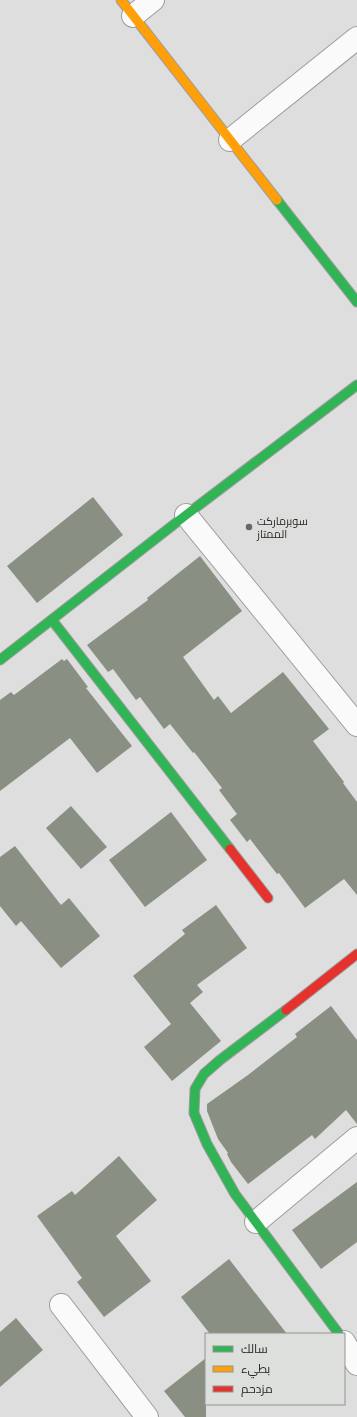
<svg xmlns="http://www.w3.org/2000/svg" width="357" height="1417" viewBox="0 0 357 1417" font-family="'Source Serif 4',Cairo,serif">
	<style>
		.building { fill: #899083 }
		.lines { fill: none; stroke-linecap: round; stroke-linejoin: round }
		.street-casing { stroke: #9c9d9c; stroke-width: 24 }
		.fast-casing { stroke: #9c9d9c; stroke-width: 11 }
		.slow-casing { stroke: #9c9d9c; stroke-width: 11 }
		.jam-casing { stroke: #9c9d9c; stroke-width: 11 }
		.street { stroke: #fafafa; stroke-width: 22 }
		.fast { stroke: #30b455; stroke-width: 9 }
		.slow { stroke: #ff9f0a; stroke-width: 9 }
		.jam { stroke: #e5322d; stroke-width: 9 }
		.poi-dot { fill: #676766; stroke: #dddfdc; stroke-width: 1.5 }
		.labels { text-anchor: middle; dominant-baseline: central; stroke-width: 4; stroke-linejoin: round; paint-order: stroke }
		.poi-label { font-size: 11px; fill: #272726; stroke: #dddfdc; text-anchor: start }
	</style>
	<rect width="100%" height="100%" fill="#dddedd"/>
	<!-- building -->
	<g class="building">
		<polygon points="93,497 123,535 37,603 7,566"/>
		<polygon points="200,556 242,611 183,657 214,700 218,696 231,713 283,672 329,729 313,741 344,782 343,783 357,802 357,895 344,879 305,908 279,873 277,874 250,839 247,842 230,820 237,814 219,790 222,788 194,752 193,753 170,724 164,729 140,697 136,700 113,669 108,672 87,645 148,600 147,598"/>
		<polygon points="62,659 64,661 67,659 88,687 86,688 132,746 97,773 70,738 0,791 0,700 11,692 14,695"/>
		<polygon points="71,806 107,847 81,869 46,828"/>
		<polygon points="171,812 207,860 145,907 109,860"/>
		<polygon points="15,846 61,905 69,898 100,936 61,968 21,921 16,926 0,906 0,857"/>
		<polygon points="216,905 247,948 197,985 203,992 190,1003 221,1041 172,1081 144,1047 171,1024 133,976 185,934 182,930"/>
		<polygon points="331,1006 357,1040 357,1124 346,1110 315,1139 312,1135 248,1184 231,1162 227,1154 228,1153 218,1139 207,1111 207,1104 248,1075 297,1037 295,1034"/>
		<polygon points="119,1156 157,1200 116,1236 151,1281 104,1317 77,1282 82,1278 37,1216 72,1191 75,1195"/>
		<polygon points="357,1182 357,1242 321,1269 292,1230"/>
		<polygon points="229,1259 287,1334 210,1334 181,1297"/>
		<polygon points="16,1318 43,1350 0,1387 0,1332"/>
		<polygon points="206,1358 206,1417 185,1417 164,1391"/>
	</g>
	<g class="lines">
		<defs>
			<g id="street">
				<polyline points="133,16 153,0"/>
				<polyline points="230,140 357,38"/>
				<polyline points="186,515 357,725"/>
				<polyline points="256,1222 357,1138"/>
				<polyline points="61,1305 147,1417"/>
				<polyline points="344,1342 357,1364"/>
			</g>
			<g id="fast">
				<polyline points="277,200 357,302"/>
				<polyline points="52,620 230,849"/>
				<polyline points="0,660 186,515 357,385"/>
				<polyline points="286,1010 220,1060 204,1074 195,1089 194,1113 207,1144 235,1194 339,1334"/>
			</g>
			<polyline id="slow" points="121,0 277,200"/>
			<g id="jam">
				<polyline points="230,849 268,898"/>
				<polyline points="286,1010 357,954"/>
			</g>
		</defs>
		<!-- street casing -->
		<use href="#street" class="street-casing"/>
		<!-- fast casing -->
		<use href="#fast" class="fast-casing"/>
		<!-- slow casing -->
		<use href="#slow" class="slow-casing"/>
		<!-- jam casing -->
		<use href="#jam" class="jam-casing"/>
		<!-- street -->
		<use href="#street" class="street"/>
		<!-- fast -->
		<use href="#fast" class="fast"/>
		<!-- slow -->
		<use href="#slow" class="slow"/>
		<!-- jam -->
		<use href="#jam" class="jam"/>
	</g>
	<!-- markers -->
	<circle class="poi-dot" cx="249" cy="527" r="4"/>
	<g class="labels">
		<!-- poi labels -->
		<g class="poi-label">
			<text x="257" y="521">سوبرماركت<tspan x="257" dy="13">الممتاز</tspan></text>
		</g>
	</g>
	<!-- legend -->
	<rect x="205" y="1333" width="140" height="72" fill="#dddfdc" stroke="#949593"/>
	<rect x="213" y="1346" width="20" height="6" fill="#30b455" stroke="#949593"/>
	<text x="241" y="1353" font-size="12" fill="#272726">سالك</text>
	<rect x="213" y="1366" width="20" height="6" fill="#ff9f0a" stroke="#949593"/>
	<text x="241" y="1373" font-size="12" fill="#272726">بطيء</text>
	<rect x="213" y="1386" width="20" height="6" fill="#e5322d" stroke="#949593"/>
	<text x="241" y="1393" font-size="12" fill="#272726">مزدحم</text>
</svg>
